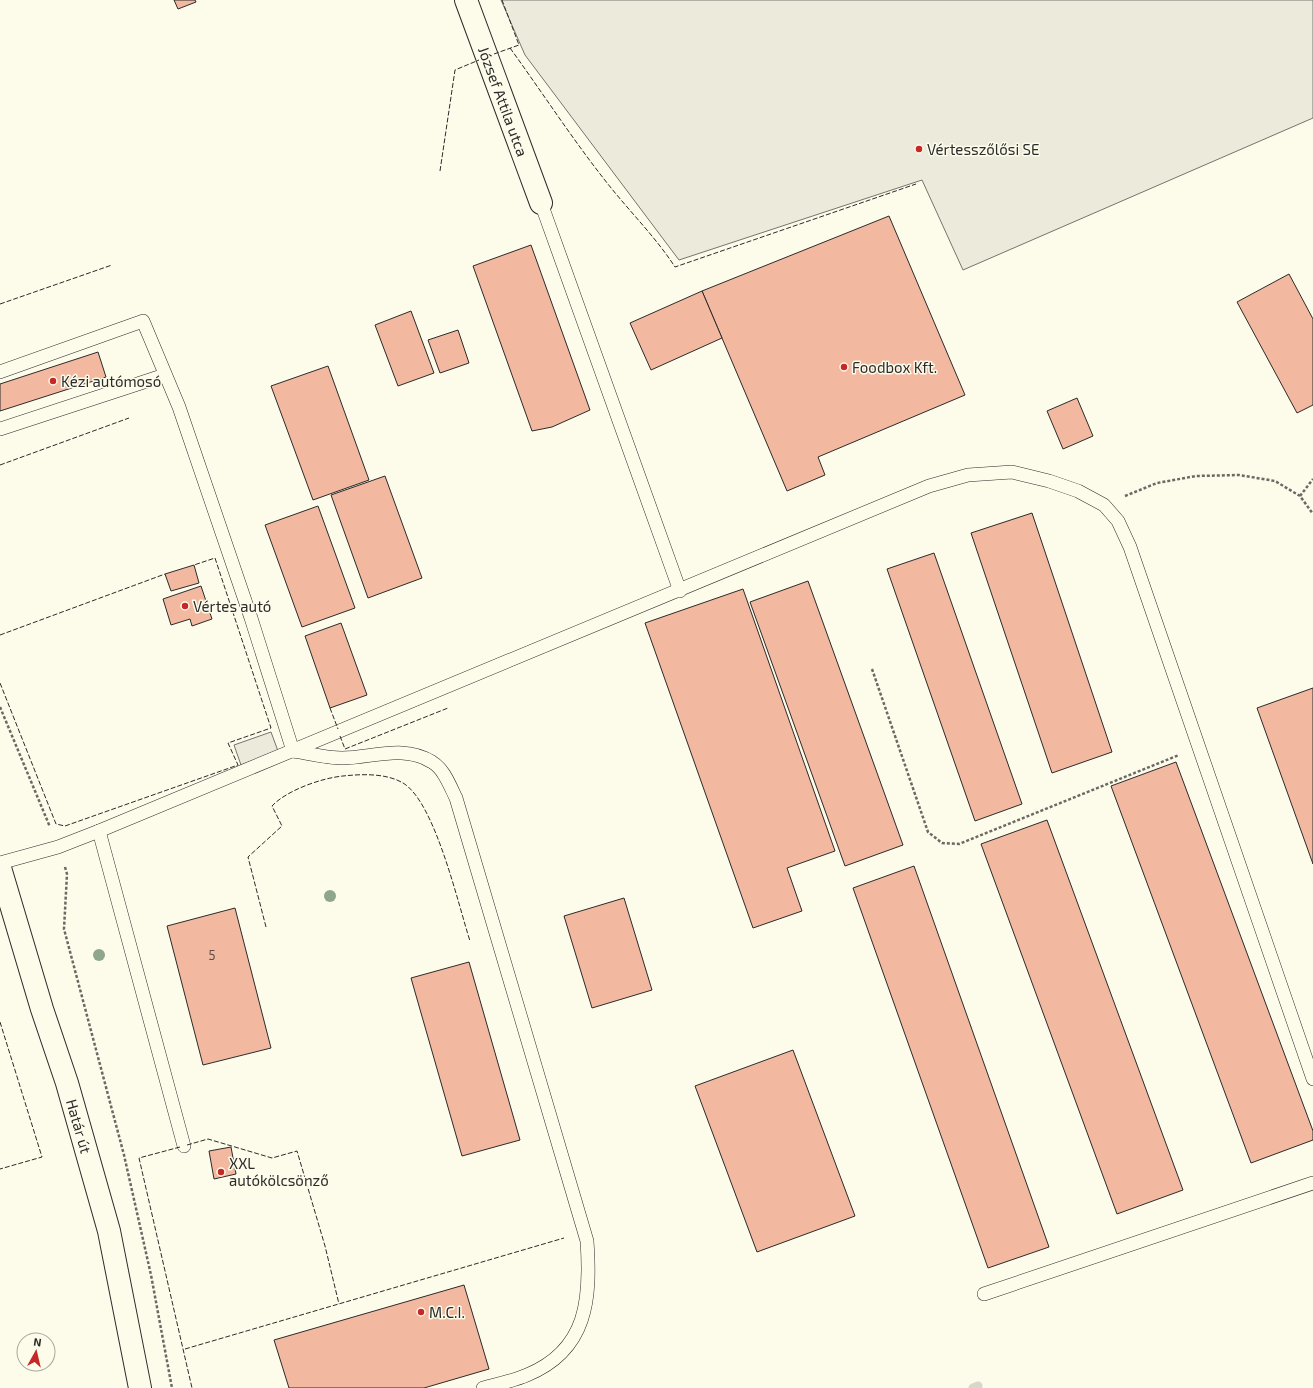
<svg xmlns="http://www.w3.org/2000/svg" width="1313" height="1388" viewBox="0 0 1313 1388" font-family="'Exo 2',sans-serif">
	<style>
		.green { fill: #ecebdb; stroke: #74746e }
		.parking { fill: #eceadb; stroke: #74746e }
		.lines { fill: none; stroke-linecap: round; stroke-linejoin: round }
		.stream { stroke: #d8d7c9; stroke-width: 9 }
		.building { fill: #f2b8a0; stroke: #2b2b2b }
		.service-casing { stroke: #2b2b2b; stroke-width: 14 }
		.minor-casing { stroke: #2b2b2b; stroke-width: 24 }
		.primary-casing { stroke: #2b2b2b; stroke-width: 24 }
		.path { stroke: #6a6964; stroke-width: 2.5; stroke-dasharray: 3 2; stroke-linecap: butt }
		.service { stroke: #fdfbea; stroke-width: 13 }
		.minor { stroke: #fdfbea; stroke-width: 22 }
		.primary { stroke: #fdfbea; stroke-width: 22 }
		.fence { stroke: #2b2b2b; stroke-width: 1; stroke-dasharray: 5 2; stroke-linecap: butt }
		.tree { fill: #8ea78a }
		.poi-dot { fill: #c62828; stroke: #fdfbea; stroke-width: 1.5 }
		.labels { text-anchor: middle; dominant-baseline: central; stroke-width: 3; stroke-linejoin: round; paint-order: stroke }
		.number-label { font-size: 13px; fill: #5d4e48 }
		.street-label { font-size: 15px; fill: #2b2b2b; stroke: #fdfbea }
		.poi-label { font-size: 15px; fill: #2b2b2b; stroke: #fdfbea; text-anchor: start }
	</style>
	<rect width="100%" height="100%" fill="#fdfbea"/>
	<!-- green -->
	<polygon class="green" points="501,0 1313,0 1313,118 963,270 922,180 679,260 525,55"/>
	<!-- parking -->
	<polygon class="parking" points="271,732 278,751 241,765 234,745"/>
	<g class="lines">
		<!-- stream -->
		<polyline class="stream" points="973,1388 978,1386"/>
	</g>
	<!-- building -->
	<g class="building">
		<polygon points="174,0 195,0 196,2 178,9"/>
		<polygon points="889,216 965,395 818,457 825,475 787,491 702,291"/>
		<polygon points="531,245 590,410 552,427 532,431 473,266"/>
		<polygon points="1289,274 1313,319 1313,405 1297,413 1237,302"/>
		<polygon points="702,291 722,338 651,370 630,323"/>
		<polygon points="411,311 434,373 398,386 375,325"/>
		<polygon points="458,330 469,363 440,373 428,340"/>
		<polygon points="98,352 106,377 0,411 0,384"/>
		<polygon points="328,366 369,480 313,500 271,386"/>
		<polygon points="1077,398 1093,436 1063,449 1047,411"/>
		<polygon points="385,476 422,578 368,598 331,495"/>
		<polygon points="318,506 355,608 302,627 265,525"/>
		<polygon points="1032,513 1112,752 1052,773 971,533"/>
		<polygon points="934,553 1022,804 975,821 887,569"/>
		<polygon points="194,565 199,583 171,591 165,574"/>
		<polygon points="808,581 903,845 845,866 750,602"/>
		<polygon points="201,586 212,619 192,626 190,619 171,625 163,599"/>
		<polygon points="743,589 835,851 787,868 802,911 753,928 645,623"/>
		<polygon points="341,623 367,695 330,708 305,636"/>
		<polygon points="1313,688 1313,864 1257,708"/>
		<polygon points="1176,762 1313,1131 1313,1140 1251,1163 1111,786"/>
		<polygon points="1047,820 1183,1190 1117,1214 981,844"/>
		<polygon points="914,866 1049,1247 988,1268 853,888"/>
		<polygon points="624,898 652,990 592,1008 564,916"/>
		<polygon points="235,908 271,1048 203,1065 167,926"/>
		<polygon points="469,962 520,1140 462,1156 411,978"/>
		<polygon points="793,1050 855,1216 757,1252 695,1086"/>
		<polygon points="231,1147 236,1174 214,1179 209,1151"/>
		<polygon points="464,1285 489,1369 424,1388 289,1388 274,1340"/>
	</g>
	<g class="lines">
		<defs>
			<g id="service">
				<polyline points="541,203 680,591"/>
				<polyline points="0,372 143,321 179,407 251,618 293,751"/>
				<polyline points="0,429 165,375"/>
				<path d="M293,751C309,753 326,758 342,758C372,758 404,744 432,762C444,769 450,786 456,798L587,1241C591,1298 588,1350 527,1375C513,1381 498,1384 483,1388"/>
				<polyline points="99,831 184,1146"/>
				<polyline points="0,863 58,847 99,831 929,486 968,475 1012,472 1049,481 1078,491 1104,505 1118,521 1130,547 1313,1079"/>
				<polyline points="984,1294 1313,1183"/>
			</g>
			<g id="minor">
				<path id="s1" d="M466,0L541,203"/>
			</g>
			<g id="primary">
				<path id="s2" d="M0,868L42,1009L67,1083L109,1231L140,1388"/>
			</g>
		</defs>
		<!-- service casing -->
		<use href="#service" class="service-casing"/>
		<!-- minor casing -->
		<use href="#minor" class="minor-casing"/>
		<!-- primary casing -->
		<use href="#primary" class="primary-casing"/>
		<!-- path -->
		<g class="path">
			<polyline points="1125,496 1157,483 1196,476 1239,475 1275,481 1300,496 1313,514"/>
			<polyline points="1300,496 1313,479"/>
			<polyline points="872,669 928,832 942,843 959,844 1179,755"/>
			<polyline points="0,707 50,827"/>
			<polyline points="65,867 67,874 64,929 124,1155 151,1275 172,1388"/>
		</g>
		<!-- service -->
		<use href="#service" class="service"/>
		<!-- minor -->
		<use href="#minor" class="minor"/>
		<!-- primary -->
		<use href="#primary" class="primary"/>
		<!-- fence -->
		<g class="fence">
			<path d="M510,48C542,92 571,137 604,179C627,209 655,236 675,267L916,184"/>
			<polyline points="494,54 519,45 502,0"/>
			<polyline points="440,171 455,70 479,60"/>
			<polyline points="0,304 112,265"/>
			<polyline points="0,465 129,418"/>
			<polyline points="0,635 165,574"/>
			<polyline points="0,683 56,824 65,826 238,765 228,743 271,728 215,558 194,565"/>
			<polyline points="330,708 338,729"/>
			<polyline points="340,736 345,749 448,708"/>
			<path d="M266,927L248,857L282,826L272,806C287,790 322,778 343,776C362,774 386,773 403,783C435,802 458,904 470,941"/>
			<polyline points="0,1022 42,1157 0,1169"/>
			<polyline points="187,1145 208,1139 272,1158 297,1151 325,1246 339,1304"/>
			<polyline points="180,1147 139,1158 192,1388"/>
			<polyline points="185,1349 564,1238"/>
		</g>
	</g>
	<!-- trees -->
	<g class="tree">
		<circle cx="330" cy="896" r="6"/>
		<circle cx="99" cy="955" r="6"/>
	</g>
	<!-- markers -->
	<g class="poi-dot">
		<circle cx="919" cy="149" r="4"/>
		<circle cx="844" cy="367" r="4"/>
		<circle cx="53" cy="381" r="4"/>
		<circle cx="185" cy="606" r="4"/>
		<circle cx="221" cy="1172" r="4"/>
		<circle cx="421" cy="1312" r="4"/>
	</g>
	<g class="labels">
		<!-- number labels -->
		<g class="number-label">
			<text x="212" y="955">5</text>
		</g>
		<!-- street labels -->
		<g class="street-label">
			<text stroke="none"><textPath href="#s1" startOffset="108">József Attila utca</textPath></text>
			<text stroke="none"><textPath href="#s2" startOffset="270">Határ út</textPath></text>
		</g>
		<!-- poi labels -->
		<g class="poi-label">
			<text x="927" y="149">Vértesszőlősi SE</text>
			<text x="852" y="367">Foodbox Kft.</text>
			<text x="61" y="381">Kézi autómosó</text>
			<text x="193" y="606">Vértes autó</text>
			<text x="229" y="1163">XXL<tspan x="229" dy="17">autókölcsönző</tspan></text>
			<text x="429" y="1312">M.C.I.</text>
		</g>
	</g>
	<!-- north arrow -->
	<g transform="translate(36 1352) rotate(8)"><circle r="19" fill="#fdfbea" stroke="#a9a89e"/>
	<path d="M0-3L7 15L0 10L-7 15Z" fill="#c62828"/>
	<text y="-6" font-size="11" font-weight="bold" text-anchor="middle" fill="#2b2b2b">N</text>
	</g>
</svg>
